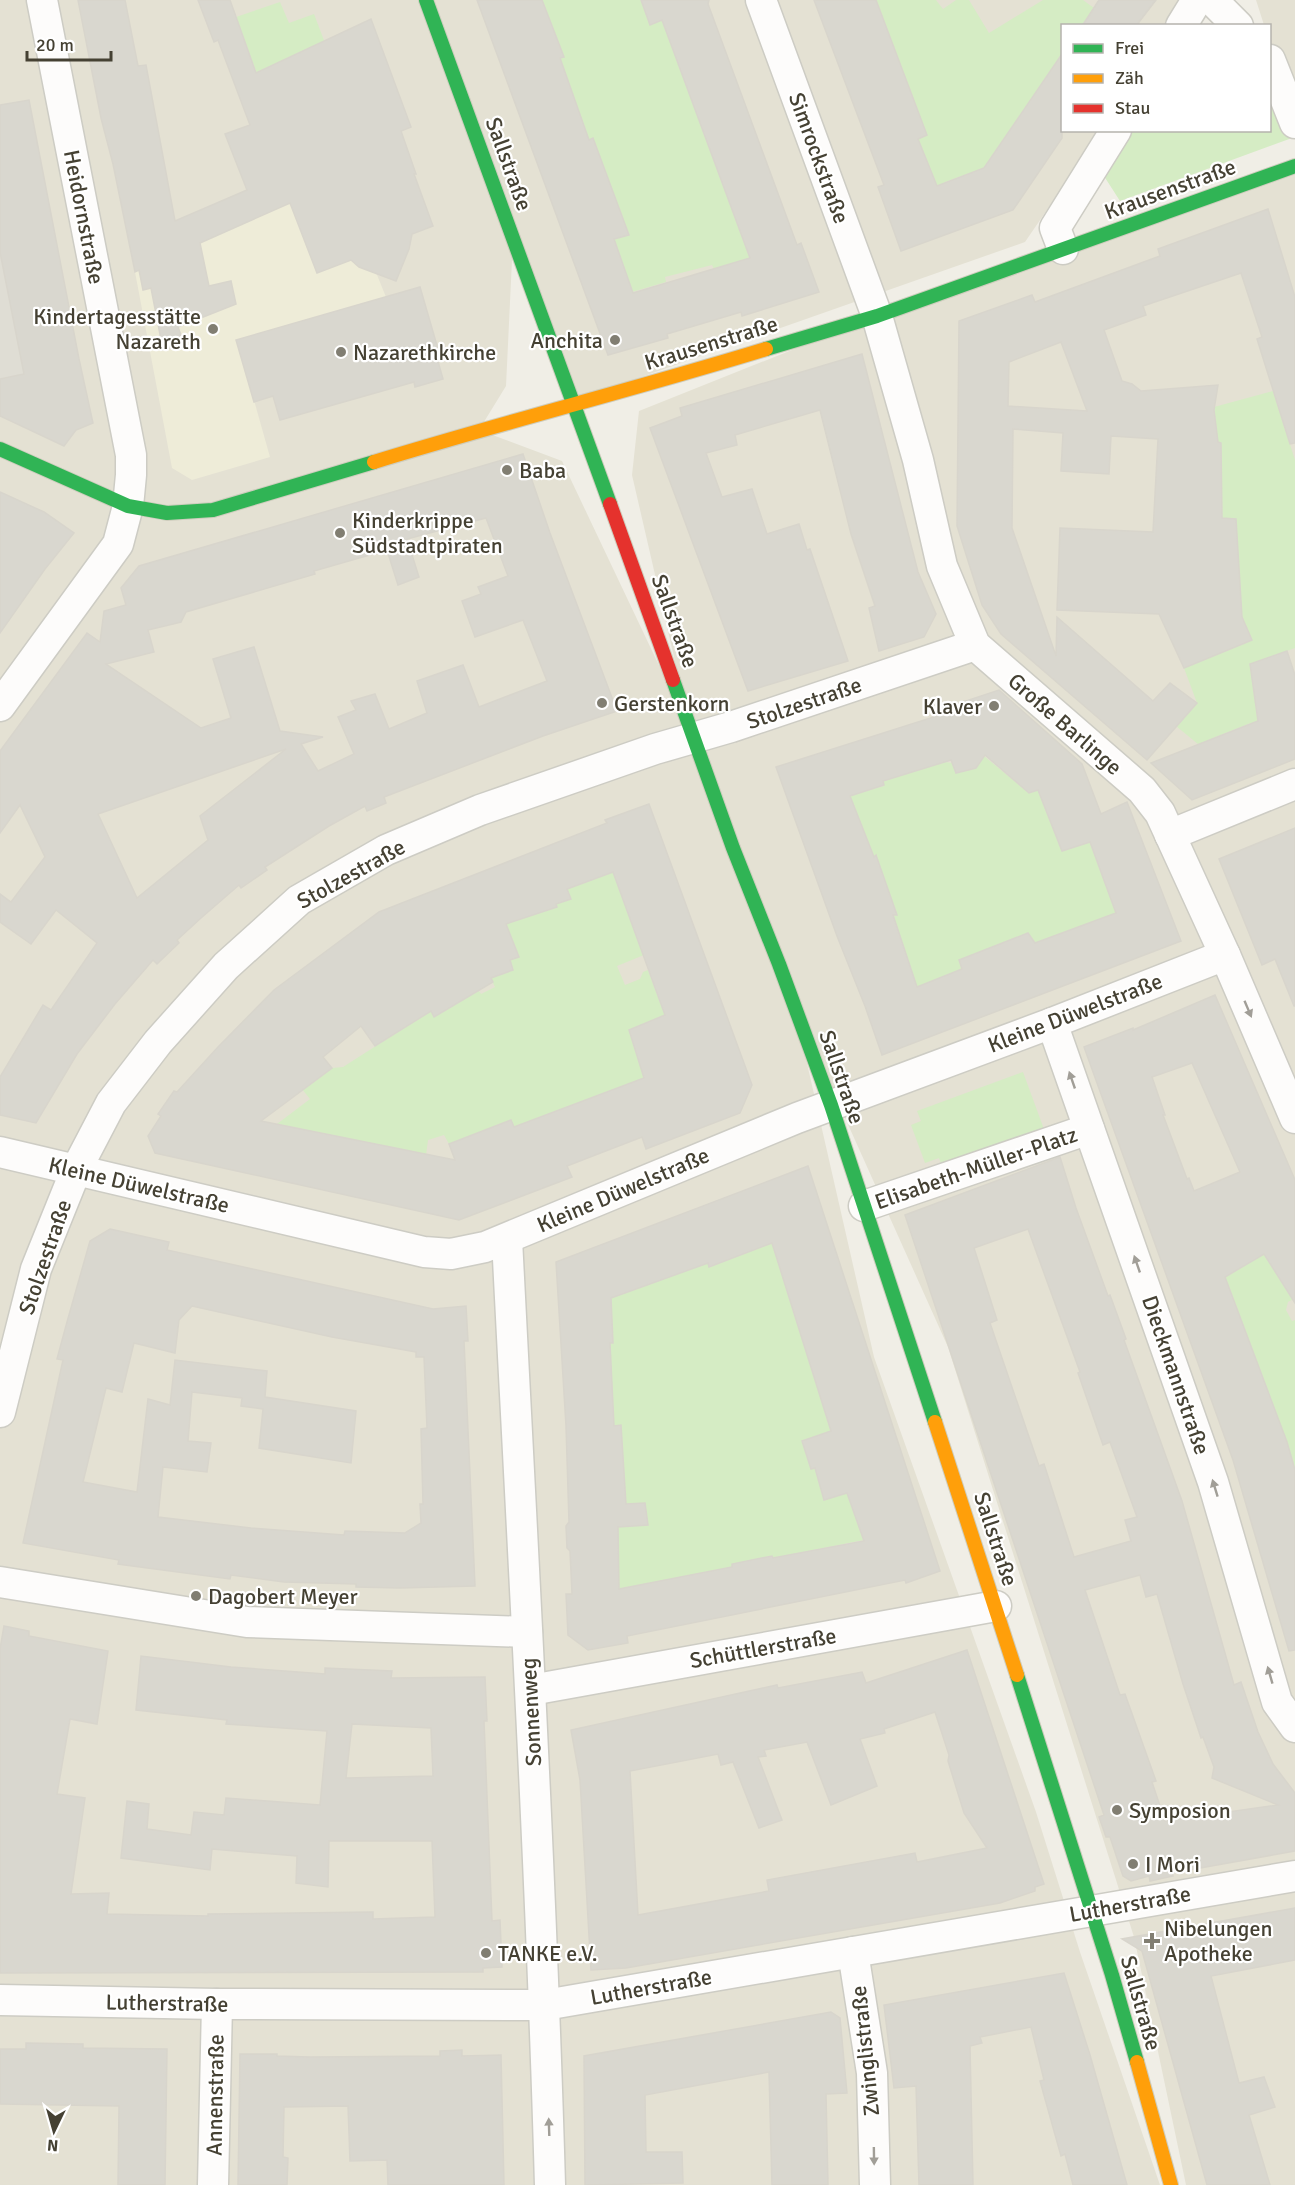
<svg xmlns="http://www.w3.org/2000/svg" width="1295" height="2185" viewBox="0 0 1295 2185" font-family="Signika,sans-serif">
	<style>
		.residential { fill: #e4e1d3 }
		.industrial { fill: #dfddd4 }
		.education { fill: #eeecd8 }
		.green { fill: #d5ecc4 }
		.building { fill: #d9d7cf; stroke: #d8d5cc; stroke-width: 1.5; fill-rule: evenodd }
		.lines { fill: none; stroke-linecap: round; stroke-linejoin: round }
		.street-casing { stroke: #cdccc4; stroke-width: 33 }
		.fast-casing { stroke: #cecdbd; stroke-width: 16 }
		.slow-casing { stroke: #cecdbd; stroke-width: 16 }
		.jam-casing { stroke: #cecdbd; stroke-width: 16 }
		.street { stroke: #fdfcfb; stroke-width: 30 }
		.fast { stroke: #30b455; stroke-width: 14 }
		.slow { stroke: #ff9f0a; stroke-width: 14 }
		.jam { stroke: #e5322d; stroke-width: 14 }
		.oneway { fill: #a19e97 }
		.poi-dot { fill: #817e72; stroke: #fff; stroke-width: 2 }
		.labels { text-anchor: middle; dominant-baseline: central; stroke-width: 4.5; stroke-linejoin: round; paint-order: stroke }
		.street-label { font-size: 22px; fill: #454133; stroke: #fff }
		.poi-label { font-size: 22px; fill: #454133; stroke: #fff; text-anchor: start }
	</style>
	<rect width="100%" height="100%" fill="#f0eee6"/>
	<!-- residential -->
	<g class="residential">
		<polygon points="0,0 1190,0 1173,25 1062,26 1062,130 1101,131 1025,242 576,400 513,239 506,386 479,430 562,461 692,735 632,475 639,411 877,316 1295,166 1295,2185 1186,2185 1134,1937 948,1347 793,1002 874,1357 1036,1812 1080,1952 1160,2185 0,2185"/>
		<polygon points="1256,0 1295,0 1295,115 1270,41 1270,26 1264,25"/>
	</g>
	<!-- industrial -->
	<polygon class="industrial" points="0,252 26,379 22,384 6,377 0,379"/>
	<!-- education -->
	<polygon class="education" points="302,197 317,273 353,259 359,267 375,270 386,297 281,327 241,354 270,457 192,480 172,468 135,272"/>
	<!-- green -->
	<g class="green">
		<polygon points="542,0 641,0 650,24 662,20 753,266 714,269 712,265 665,277 666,282 632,292 614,239 628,234 593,139 589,140 560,58 564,56"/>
		<polygon points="876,0 936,0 943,9 956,0 969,0 989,33 1043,0 1083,0 1094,8 1082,25 1062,26 1062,54 984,168 945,182 935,195 927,161 918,139 927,135"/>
		<polygon points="280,2 289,23 314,14 328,51 302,197 236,17"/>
		<polygon points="1270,83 1292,138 1120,201 1102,173 1128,131 1270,130"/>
		<polygon points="1273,391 1295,460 1295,648 1251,664 1258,725 1254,727 1251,723 1213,738 1204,749 1176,726 1197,703 1184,668 1252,639 1242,617 1236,519 1222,518 1221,443 1200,440 1217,434 1214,407"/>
		<polygon points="984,756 1029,793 1038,790 1062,851 1090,842 1116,913 1035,943 1028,933 960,960 961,969 916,1001 893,915 897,914 876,856 874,857 854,807 841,790 861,792 884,786 883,781 945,762 952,763 956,772 975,768"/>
		<polygon points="623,868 644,955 617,966 625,985 640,979 643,972 648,970 667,1021 663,1022 655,1019 629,1030 636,1053 654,1074 514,1127 511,1121 449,1144 444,1135 428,1140 426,1155 277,1124 310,1099 302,1089 332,1068 343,1067 401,1030 404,1025 430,1010 434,1016 477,988 481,994 495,987 486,969 519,956 508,929 495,922 571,899 567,889"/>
		<polygon points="1023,1072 1045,1132 943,1169 939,1158 925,1163 911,1125 921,1121 917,1111"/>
		<polygon points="772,1243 831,1431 802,1441 811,1469 815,1468 824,1500 847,1493 879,1537 773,1558 771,1556 732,1564 732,1567 634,1586 619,1591 618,1527 647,1525 645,1503 626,1504 620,1425 614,1426 610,1343 613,1342 611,1298 708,1263 710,1267"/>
		<polygon points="1264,1254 1295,1298 1288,1302 1286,1310 1292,1321 1295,1320 1295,1470 1287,1442 1225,1276"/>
	</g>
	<!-- building -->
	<g class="building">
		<polygon points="78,0 125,0 138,66 146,65 175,221 247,190 225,134 250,125 218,40 214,42 198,0 230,0 256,73 371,19 411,127 401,131 416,174 414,174 433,226 412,234 409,249 396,281 359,267 351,260 317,273 290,203 200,243 209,286 231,281 236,304 178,327 185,346 163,350 151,288 143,290 139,270 135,272 113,164 101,118"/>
		<polygon points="477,0 542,0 564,57 560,58 589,140 593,138 629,235 614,239 633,293 750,258 662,20 650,25 641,0 709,0 708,4 797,245 801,243 819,292 742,316 741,312 667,334 668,338 608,355"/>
		<polygon points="814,0 876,0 927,135 918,139 937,186 984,168 1062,54 1062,138 1013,210 901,251 878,187 884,185"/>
		<polygon points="1099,0 1156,0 1136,26 1082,26"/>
		<polygon points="29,100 79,359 93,423 76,430 64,446 0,416 0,379 24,374 0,252 0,105"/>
		<path d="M1268,209L1295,297V443L1290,444L1257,339L1262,337L1241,273L1143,306L1146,315L1104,330L1122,381L1132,384L1141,391L1218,385L1214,410L1218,442L1221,443L1222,518L1236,519L1242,617L1252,640L1184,668L1159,614L1057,610L1060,528L1153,532L1158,439L1111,436L1109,474L1061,471L1063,433L1013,429L1012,528L1056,656L1057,617L1153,701L1170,683L1197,703L1147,760L1001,634L982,605L957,526L959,321L1032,295L1035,302L1160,256L1158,249ZM1061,342L1087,411L1008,406L1009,362Z"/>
		<polygon points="420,287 438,349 435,351 443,379 415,387 414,382 280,420 273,396 254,402 236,340"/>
		<polygon points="862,354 918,572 936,614 924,637 879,651 869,608 875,606 851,534 820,410 735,435 737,445 706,453 722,497 752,489 767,534 799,524 807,550 810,549 848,661 748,691 650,428 682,416 680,408"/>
		<path d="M523,454L550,533L617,711L543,736L384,797L386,803L367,811L365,806L329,826L265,867L267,870L241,888L239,885L201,918L177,940L179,943L157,964L153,960L115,1004L77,1054L36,1123L0,1115V1077L43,1005L51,1010L97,943L56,910L31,944L0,922V894L11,902L45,857L20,805L0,833V751L87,633L100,642L104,611L126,605L121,588L139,566ZM486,518L508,576L478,587L481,594L462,601L475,637L523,620L547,681L479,707L463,665L417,681L427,713L389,729L375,694L351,701L356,710L338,717L354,754L318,771L301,744L323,737L280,731L254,647L213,659L231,718L201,728L106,664L154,652L148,630L181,622L186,612L315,574L314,571L387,550L398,585L419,577L407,539ZM286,749L200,816L208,840L137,898L98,814Z"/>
		<polygon points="0,492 44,512 74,533 45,569 0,633"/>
		<polygon points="1287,651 1295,675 1295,759 1192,800 1151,763 1258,721 1250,664"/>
		<path d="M999,690L1082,764L1101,814L1127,802L1181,941L882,1055L865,1006L837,936L776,767L959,709L957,704ZM985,755L1029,793L1038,790L1062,851L1090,842L1116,913L1035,943L1028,933L959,960L962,969L917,987L893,915H897L876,855L874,857L850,796L884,785L883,781L951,760L956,773L976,768Z"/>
		<path d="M649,804L752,1085L740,1113L646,1149L642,1137L603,1152L567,1166L572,1177L459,1220L155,1153L148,1136L161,1116L158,1114L174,1091L177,1092L218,1047L274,990L379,912L607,823L605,820ZM613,872L665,1015L629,1030L644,1078L514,1127L511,1120L449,1144L455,1160L261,1121L332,1068L323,1057L361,1026L375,1046L431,1011L434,1017L493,982L491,978L513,970L510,960L519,957L506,924L557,907L556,904L571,899L567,889Z"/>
		<polygon points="1295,828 1295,1006 1294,1006 1275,959 1262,965 1219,859"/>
		<path d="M1215,995L1295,1180V1303L1264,1254L1225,1277L1287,1442L1295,1470V1650L1289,1651L1233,1460L1084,1047L1133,1028V1030ZM1192,1063L1240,1172L1194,1191L1189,1178L1187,1179L1163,1115H1165L1152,1077Z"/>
		<path d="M1060,1157L1076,1208L1108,1296L1110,1295L1126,1339L1124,1340L1182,1501L1234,1685L1241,1682L1258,1732L1273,1764L1295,1793V1851L1172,1873L1173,1876L1150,1881L1149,1876L1131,1881L1123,1876L1110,1837H1106L1099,1817L1104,1815L905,1215ZM1028,1229L1080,1372L1078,1373L1103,1445L1110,1442L1137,1517L1125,1520L1131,1541L1074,1557L1044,1464L1039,1466L990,1323L997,1320L974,1248ZM1140,1575L1146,1597L1157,1594L1183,1684L1201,1738L1203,1737L1214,1767L1212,1778L1278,1805L1165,1821L1152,1782L1156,1781L1125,1694L1120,1695L1085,1590Z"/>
		<path d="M808,1166L940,1571L906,1583L905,1580L627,1636L628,1643L588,1650L568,1635L566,1594H572L570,1551L567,1548L566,1526L569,1522L566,1426L556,1262ZM772,1243L831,1431L802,1441L811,1469L815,1468L824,1500L847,1493L864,1541L773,1558L772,1556L732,1564V1567L619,1589L618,1527L648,1525L645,1503L626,1504L621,1425L614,1426L610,1343H613L611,1298L708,1263L709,1267Z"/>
		<path d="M110,1229L169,1242L167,1250L433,1309L466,1306L468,1341H464L475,1586L400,1588L356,1587V1584L284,1582L231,1575L230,1579L118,1564L119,1560L23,1543L63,1360L57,1359L67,1322L90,1241ZM192,1306L332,1337L416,1352V1357H424L427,1428L421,1429L423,1504H420L421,1523L405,1533L345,1531L344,1535L251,1528L158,1517L163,1467L207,1472L211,1443L188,1441L192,1392L242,1398L241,1406L263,1409L259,1448L351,1463L356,1411L265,1397L267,1371L175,1360L170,1405L148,1399L137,1492L83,1482L106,1388L122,1392L134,1343L175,1353L179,1320Z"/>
		<path d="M4,1626L29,1631V1636L108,1651L97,1724L70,1719L57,1794L85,1798L71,1894L109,1893L107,1914L208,1916V1914L373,1912V1919L435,1917L432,1841H329L328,1887L296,1883L297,1856L212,1849L210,1870L121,1858L127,1801L149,1804L147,1829L191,1835L194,1812L224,1815L226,1798L320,1805L327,1731L226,1724L227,1720L136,1710L141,1656L231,1667L325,1674V1668L392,1671L391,1678L485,1677L487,1721H484L492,1921L500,1920L502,1967L483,1968V1972L0,1973V1649ZM352,1724L431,1728L433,1776L346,1778Z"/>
		<path d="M967,1650L1044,1884L1035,1887V1891L1000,1903L626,1968L591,1970L580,1780L571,1730L777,1685L778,1688L862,1672L866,1683ZM935,1712L949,1755L948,1761L964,1813L987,1848L917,1862L915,1853L767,1880L769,1891L638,1915L630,1771L718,1754L721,1765L733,1762L759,1828L782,1820L758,1757L766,1756L764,1750L807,1742L831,1805L877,1786L860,1739L885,1733L884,1729Z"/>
		<polygon points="1295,1908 1295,1960 1211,1976 1239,2083 1264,2077 1275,2107 1249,2115 1270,2185 1207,2185 1142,1951 1122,1939"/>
		<polygon points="1064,1973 1090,2055 1127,2185 1073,2185 1065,2154 1061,2156 1040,2081 1044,2080 1031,2027 980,2037 982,2043 970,2046 973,2185 919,2185 916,2086 894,2088 884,2005"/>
		<polygon points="831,2012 840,2018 847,2093 826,2094 828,2185 772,2185 769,2072 645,2095 646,2152 682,2152 683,2183 585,2185 584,2056"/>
		<polygon points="26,2043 83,2044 83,2048 167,2049 165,2185 118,2185 119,2106 0,2104 0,2049 26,2049"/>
		<polygon points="462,2050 462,2056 501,2055 504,2185 388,2185 387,2160 350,2161 348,2106 284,2107 283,2157 288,2158 287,2185 238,2185 240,2054 277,2054 277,2056 310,2057 440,2056 440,2051"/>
	</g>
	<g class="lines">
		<defs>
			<g id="street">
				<polyline points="761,0 877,316 918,460 942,566 975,645 1142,790 1160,813 1225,955 1295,1118"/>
				<polyline points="1212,0 1238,26"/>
				<polyline points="1181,26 1197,0"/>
				<polyline points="1270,60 1295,123"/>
				<polyline points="1063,249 1055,228 1116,130"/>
				<polyline points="0,706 118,544 128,506 131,475 131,455 42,0"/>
				<polyline points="1170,835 1295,784"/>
				<polyline points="1052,1023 1213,1482 1277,1702 1295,1727"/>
				<polyline points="0,1152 424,1252 451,1254 485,1247 797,1118 1052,1023 1225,955"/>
				<polyline points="864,1206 1089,1129"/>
				<path d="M507,1239C523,1554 541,1869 550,2185"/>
				<polyline points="0,1412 36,1269 76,1170 111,1103 158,1042 226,966 299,900 386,850 480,810 655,749 731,727 975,645"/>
				<polyline points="0,1582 247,1622 527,1632"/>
				<polyline points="531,1690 996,1606"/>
				<polyline points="853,1952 872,2073 875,2185"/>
				<polyline points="0,2000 217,2004 545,2005 1295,1876"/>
				<polyline points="213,2185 217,2004"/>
			</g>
			<g id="fast">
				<polyline points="426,0 610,504"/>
				<polyline points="766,349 877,316 1295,166"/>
				<polyline points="0,449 128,506 167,513 213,510 374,462"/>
				<polyline points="673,680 733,848 779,964 831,1105 935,1422"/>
				<polyline points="1017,1675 1112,1975 1137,2062"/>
			</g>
			<g id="slow">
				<path d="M374,462C504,422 636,389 766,349"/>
				<polyline points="935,1422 1017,1675"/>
				<polyline points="1137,2062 1171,2185"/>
			</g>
			<polyline id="jam" points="610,504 673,680"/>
		</defs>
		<!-- street casing -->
		<use href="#street" class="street-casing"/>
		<!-- fast casing -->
		<use href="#fast" class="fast-casing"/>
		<!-- slow casing -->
		<use href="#slow" class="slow-casing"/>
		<!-- jam casing -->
		<use href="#jam" class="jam-casing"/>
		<!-- street -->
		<use href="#street" class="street"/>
		<!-- fast -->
		<use href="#fast" class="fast"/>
		<!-- slow -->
		<use href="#slow" class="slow"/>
		<!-- jam -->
		<use href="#jam" class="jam"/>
	</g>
	<!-- one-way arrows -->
	<defs><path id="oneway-solid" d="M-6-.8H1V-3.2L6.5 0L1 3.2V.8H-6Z" transform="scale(1.5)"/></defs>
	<g class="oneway">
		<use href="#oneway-solid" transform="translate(1248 1009) rotate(67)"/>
		<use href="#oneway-solid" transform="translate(1072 1080) rotate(-109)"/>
		<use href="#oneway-solid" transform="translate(1137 1264) rotate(-109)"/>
		<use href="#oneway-solid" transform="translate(1215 1488) rotate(-107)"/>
		<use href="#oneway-solid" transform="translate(1270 1675) rotate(-106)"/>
		<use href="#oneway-solid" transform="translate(549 2127) rotate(-92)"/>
		<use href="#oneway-solid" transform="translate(874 2156) rotate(89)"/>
	</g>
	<!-- markers -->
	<g class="poi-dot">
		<circle cx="213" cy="329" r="6"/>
		<circle cx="615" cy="340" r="6"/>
		<circle cx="341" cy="352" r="6"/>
		<circle cx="507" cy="470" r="6"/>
		<circle cx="340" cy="533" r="6"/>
		<circle cx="602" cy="703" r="6"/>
		<circle cx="994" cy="706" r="6"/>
		<circle cx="196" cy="1596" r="6"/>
		<circle cx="1117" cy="1810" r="6"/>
		<circle cx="1133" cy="1864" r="6"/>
		<path d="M1149 1932h6v6h6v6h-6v6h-6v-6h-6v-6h6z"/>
		<circle cx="486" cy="1953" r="6"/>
	</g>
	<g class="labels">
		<!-- street labels -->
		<g class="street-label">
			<text transform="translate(819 158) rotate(70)">Simrockstraße</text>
			<text transform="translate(509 164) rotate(70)">Sallstraße</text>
			<text transform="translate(1170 189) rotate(-20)">Krausenstraße</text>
			<text transform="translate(84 217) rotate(79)">Heidornstraße</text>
			<text transform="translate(711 343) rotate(-17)">Krausenstraße</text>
			<text transform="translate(675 621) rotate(70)">Sallstraße</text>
			<text transform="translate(804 703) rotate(-19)">Stolzestraße</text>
			<text transform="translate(1065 724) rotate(41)">Große Barlinge</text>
			<text transform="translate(351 874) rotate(-29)">Stolzestraße</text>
			<text transform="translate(1075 1013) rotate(-21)">Kleine Düwelstraße</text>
			<text transform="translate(842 1077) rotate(71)">Sallstraße</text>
			<text transform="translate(976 1168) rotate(-19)">Elisabeth-Müller-Platz</text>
			<text transform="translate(139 1185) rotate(13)">Kleine Düwelstraße</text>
			<text transform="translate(623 1190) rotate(-23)">Kleine Düwelstraße</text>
			<text transform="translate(45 1257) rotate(-71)">Stolzestraße</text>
			<text transform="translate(1176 1375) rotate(71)">Dieckmannstraße</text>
			<text transform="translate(996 1539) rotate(72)">Sallstraße</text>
			<text transform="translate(763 1648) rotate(-10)">Schüttlerstraße</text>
			<text transform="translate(531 1712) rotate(-93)">Sonnenweg</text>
			<text transform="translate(1130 1904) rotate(-10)">Lutherstraße</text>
			<text transform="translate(651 1987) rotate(-10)">Lutherstraße</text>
			<text transform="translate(167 2003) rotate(1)">Lutherstraße</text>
			<text transform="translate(1141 2003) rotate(74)">Sallstraße</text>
			<text transform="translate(865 2051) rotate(-96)">Zwinglistraße</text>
			<text transform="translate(215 2095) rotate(-89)">Annenstraße</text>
		</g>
		<!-- poi labels -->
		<g class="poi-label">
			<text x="201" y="316" text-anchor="end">Kindertagesstätte<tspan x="201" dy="25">Nazareth</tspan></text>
			<text x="603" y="340" text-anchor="end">Anchita</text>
			<text x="353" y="352">Nazarethkirche</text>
			<text x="519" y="470">Baba</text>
			<text x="352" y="520">Kinderkrippe<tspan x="352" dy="25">Südstadtpiraten</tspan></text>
			<text x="614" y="703">Gerstenkorn</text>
			<text x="982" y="706" text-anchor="end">Klaver</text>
			<text x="208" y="1596">Dagobert Meyer</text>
			<text x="1129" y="1810">Symposion</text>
			<text x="1145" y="1864">I Mori</text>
			<text x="1164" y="1928">Nibelungen<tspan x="1164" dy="25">Apotheke</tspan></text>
			<text x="498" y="1953">TANKE e.V.</text>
		</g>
	</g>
	<!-- legend -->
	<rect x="1061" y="24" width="210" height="108" fill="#ffffff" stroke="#b5b3ad" stroke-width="1.5"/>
	<rect x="1073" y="44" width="30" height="9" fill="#30b455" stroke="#b5b3ad" stroke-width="1.5"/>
	<text x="1115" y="54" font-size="18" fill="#454133">Frei</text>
	<rect x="1073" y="74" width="30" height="9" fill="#ff9f0a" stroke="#b5b3ad" stroke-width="1.5"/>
	<text x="1115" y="84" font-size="18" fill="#454133">Zäh</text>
	<rect x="1073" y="104" width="30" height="9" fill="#e5322d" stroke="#b5b3ad" stroke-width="1.5"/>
	<text x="1115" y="114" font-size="18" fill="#454133">Stau</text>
	<!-- north arrow -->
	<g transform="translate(54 2131) rotate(185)" stroke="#ffffff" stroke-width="4.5" paint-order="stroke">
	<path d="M0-4.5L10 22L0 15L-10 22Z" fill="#454133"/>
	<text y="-9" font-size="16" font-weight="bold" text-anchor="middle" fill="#454133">N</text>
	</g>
	<!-- scale -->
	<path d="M27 51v9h84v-9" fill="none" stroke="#454133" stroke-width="3"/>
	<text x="36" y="51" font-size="18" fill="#454133" stroke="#ffffff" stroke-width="4.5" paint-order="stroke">20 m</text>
</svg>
